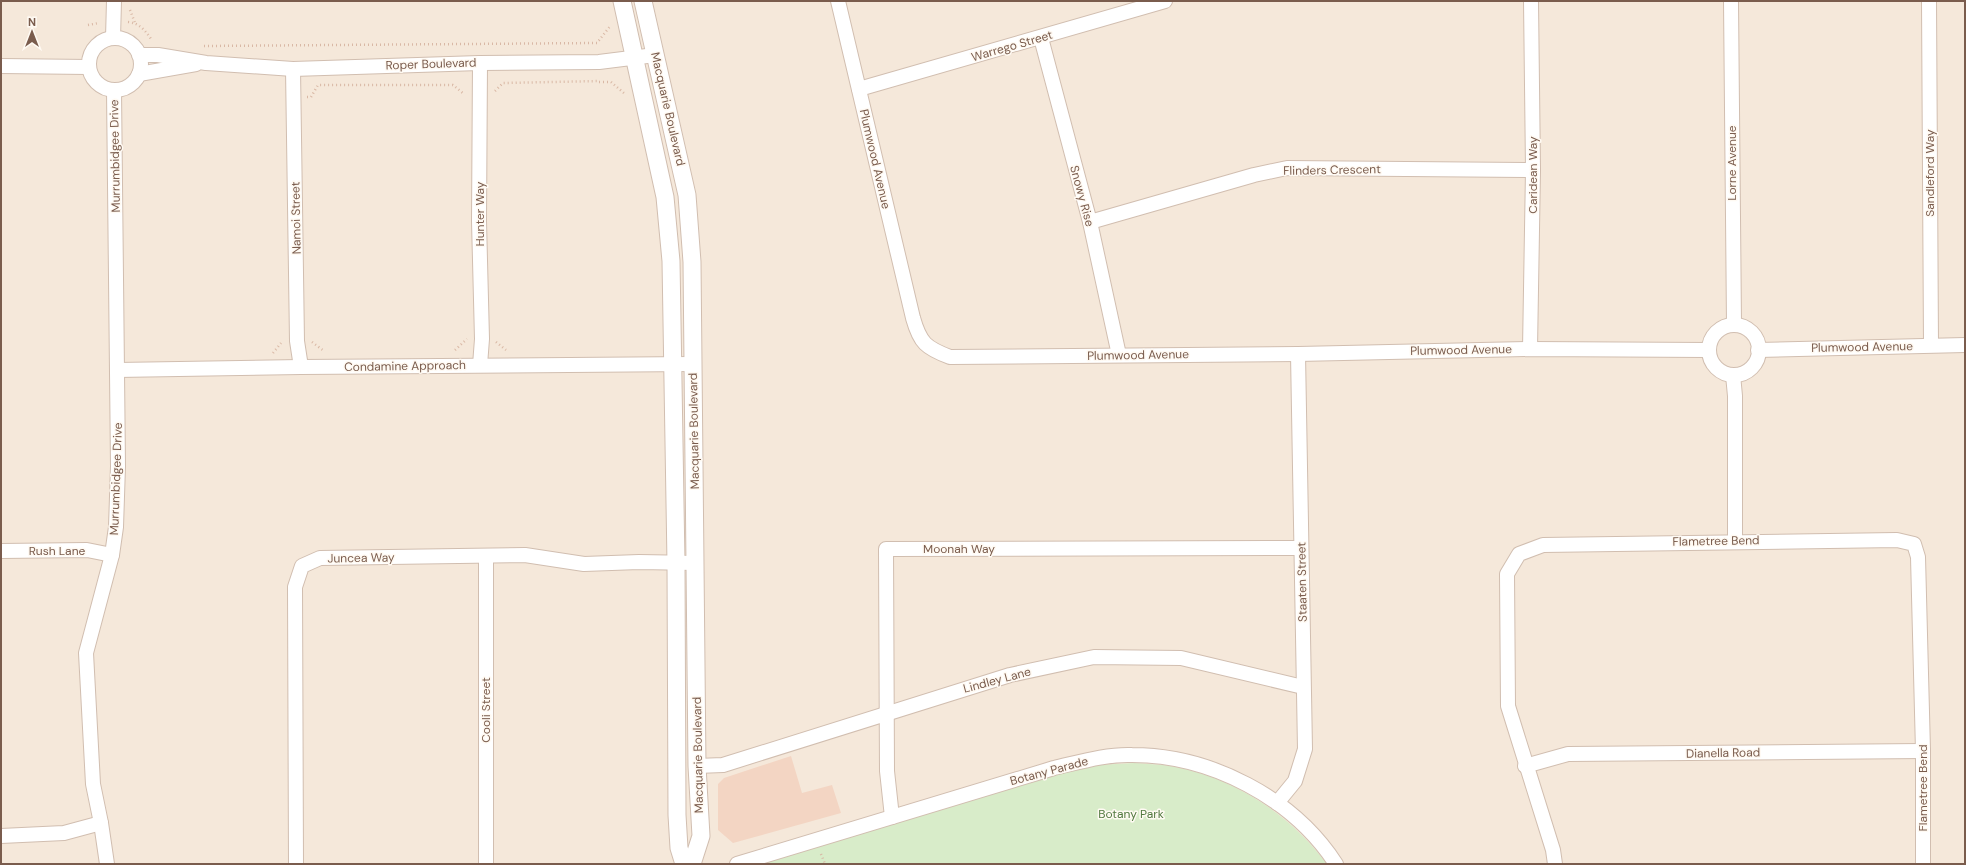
<svg xmlns="http://www.w3.org/2000/svg" width="1966" height="865" viewBox="0 0 1966 865" font-family="'DM Sans',sans-serif">
	<style>
		.residential { fill: #f5e8da }
		.green { fill: #d8ecc9 }
		.building { fill: #f3d5c3 }
		.lines { fill: none; stroke-linecap: round; stroke-linejoin: round }
		.minor-casing { stroke: #d1beb0; stroke-width: 16 }
		.tertiary-casing { stroke: #d1beb0; stroke-width: 19 }
		.path { stroke: #d9b8a5; stroke-width: 2.5; stroke-dasharray: 1 3; stroke-linecap: butt }
		.minor { stroke: #fff; stroke-width: 14 }
		.tertiary { stroke: #fff; stroke-width: 17 }
		.labels { text-anchor: middle; dominant-baseline: central; stroke-width: 3; stroke-linejoin: round; paint-order: stroke }
		.street-label { font-size: 12px; fill: #7a5c4d; stroke: #fffaf3 }
		.park-label { font-size: 12px; fill: #537a41; stroke: #fffaf3 }
	</style>
	<rect width="100%" height="100%" fill="#fdf6ec"/>
	<!-- residential -->
	<rect class="residential" x="1" y="1" width="1964" height="863"/>
	<!-- green -->
	<path class="green" d="M1134,763C1146,764 1158,764 1170,766C1233,777 1289,813 1327,864H761L1064,772L1098,765Z"/>
	<!-- building -->
	<polygon class="building" points="791,756 802,793 832,785 841,813 733,843 718,830 718,784 724,778"/>
	<g class="lines">
		<defs>
			<g id="minor">
				<path d="M838,1L913,318C920,343 926,348 950,357L1298,354L1530,349L1708,350"/>
				<polyline points="1731,1 1734,324"/>
				<polyline points="1929,1 1931,345"/>
				<polyline points="113,38 114,1"/>
				<polyline points="1041,38 1090,222 1119,355"/>
				<circle cx="115" cy="64" r="26"/>
				<polyline points="139,55 158,55 206,63 293,69 480,63 599,62 655,55"/>
				<polyline points="1,66 89,67"/>
				<polyline points="293,69 297,341 301,367"/>
				<polyline points="139,74 196,64"/>
				<polyline points="859,89 1165,1"/>
				<polyline points="1090,222 1254,175 1287,168 1533,170"/>
				<circle cx="1734" cy="350" r="25"/>
				<polyline points="1530,349 1533,170 1531,1"/>
				<polyline points="1758,350 1965,345"/>
				<polyline points="480,365 482,339 479,221 480,63"/>
				<polyline points="117,370 301,367 693,364"/>
				<polyline points="1733,375 1735,396 1735,541"/>
				<polyline points="1,551 87,550 112,555"/>
				<polyline points="697,766 723,765 1010,675 1094,657 1181,658 1303,687"/>
				<polyline points="1525,766 1568,754 1923,751"/>
				<polyline points="1277,803 1295,781 1305,749 1298,354"/>
				<polyline points="892,817 887,771 886,549 1301,548"/>
				<polyline points="1,836 64,833 101,823"/>
				<polyline points="107,864 101,823 93,784 86,653 112,555 116,527 118,466 114,90"/>
				<polyline points="296,864 295,587 302,566 320,558 525,555 584,564 639,562 696,563"/>
				<polyline points="486,864 486,557"/>
				<path d="M737,864L1054,768C1080,762 1106,754 1132,755C1211,755 1293,798 1336,864"/>
				<polyline points="1555,864 1553,850 1508,706 1507,574 1519,554 1543,545 1897,540 1914,544 1918,557 1923,751 1923,864"/>
			</g>
			<g id="tertiary">
				<polyline points="622,1 665,197 671,261 676,563 677,815 679,848 684,864"/>
				<polyline points="643,1 687,195 692,262 697,766 701,836 692,864"/>
			</g>
		</defs>
		<!-- minor casing -->
		<use href="#minor" class="minor-casing"/>
		<!-- tertiary casing -->
		<use href="#tertiary" class="tertiary-casing"/>
		<!-- path -->
		<g class="path">
			<polyline points="130,10 135,23"/>
			<path d="M128,22C139,23 145,30 151,39"/>
			<polyline points="88,25 99,23"/>
			<polyline points="204,46 597,43 611,25"/>
			<polyline points="599,82 611,82 625,94"/>
			<polyline points="495,91 503,83 599,81"/>
			<polyline points="307,97 311,97 318,85 453,85 464,94"/>
			<polyline points="312,342 324,351"/>
			<polyline points="496,342 506,350"/>
			<polyline points="455,350 467,339"/>
			<polyline points="273,353 281,343"/>
			<polyline points="821,854 825,864"/>
		</g>
		<!-- minor -->
		<use href="#minor" class="minor"/>
		<!-- tertiary -->
		<use href="#tertiary" class="tertiary"/>
	</g>
	<g class="labels">
		<!-- street labels -->
		<g class="street-label">
			<text transform="translate(1012 46) rotate(-16)">Warrego Street</text>
			<text transform="translate(431 64) rotate(-2)">Roper Boulevard</text>
			<text transform="translate(668 109) rotate(77)">Macquarie Boulevard</text>
			<text transform="translate(115 156) rotate(-91)">Murrumbidgee Drive</text>
			<text transform="translate(875 159) rotate(77)">Plumwood Avenue</text>
			<text transform="translate(1732 163) rotate(-90)">Lorne Avenue</text>
			<text transform="translate(1332 170) rotate(-1)">Flinders Crescent</text>
			<text transform="translate(1930 173) rotate(-90)">Sandleford Way</text>
			<text transform="translate(1533 175) rotate(-90)">Caridean Way</text>
			<text transform="translate(1082 196) rotate(75)">Snowy Rise</text>
			<text transform="translate(480 214) rotate(-90)">Hunter Way</text>
			<text transform="translate(296 218) rotate(-91)">Namoi Street</text>
			<text transform="translate(1862 347) rotate(-1)">Plumwood Avenue</text>
			<text transform="translate(1461 350) rotate(-1)">Plumwood Avenue</text>
			<text transform="translate(1138 355) rotate(-1)">Plumwood Avenue</text>
			<text transform="translate(405 366) rotate(-1)">Condamine Approach</text>
			<text transform="translate(694 431) rotate(-91)">Macquarie Boulevard</text>
			<text transform="translate(116 479) rotate(-88)">Murrumbidgee Drive</text>
			<text transform="translate(1716 541) rotate(-1)">Flametree Bend</text>
			<text x="959" y="549">Moonah Way</text>
			<text x="57" y="551">Rush Lane</text>
			<text transform="translate(361 558) rotate(-1)">Juncea Way</text>
			<text transform="translate(1302 582) rotate(-91)">Staaten Street</text>
			<text transform="translate(997 680) rotate(-15)">Lindley Lane</text>
			<text transform="translate(486 710) rotate(-90)">Cooli Street</text>
			<text transform="translate(1723 753) rotate(-1)">Dianella Road</text>
			<text transform="translate(698 755) rotate(-91)">Macquarie Boulevard</text>
			<text transform="translate(1049 771) rotate(-15)">Botany Parade</text>
			<text transform="translate(1923 788) rotate(-90)">Flametree Bend</text>
		</g>
		<!-- park labels -->
		<g class="park-label">
			<text x="1131" y="814">Botany Park</text>
		</g>
	</g>
	<!-- border -->
	<rect width="1966" height="865" fill="none" stroke="#7a5c4d" stroke-width="4"/>
	<!-- north arrow -->
	<g transform="translate(32 32)" stroke="#fffaf3" stroke-width="3" paint-order="stroke">
	<path d="M0-3L7 15L0 10L-7 15Z" fill="#7a5c4d"/>
	<text y="-6" font-size="11" font-weight="bold" text-anchor="middle" fill="#7a5c4d">N</text>
	</g>
</svg>
